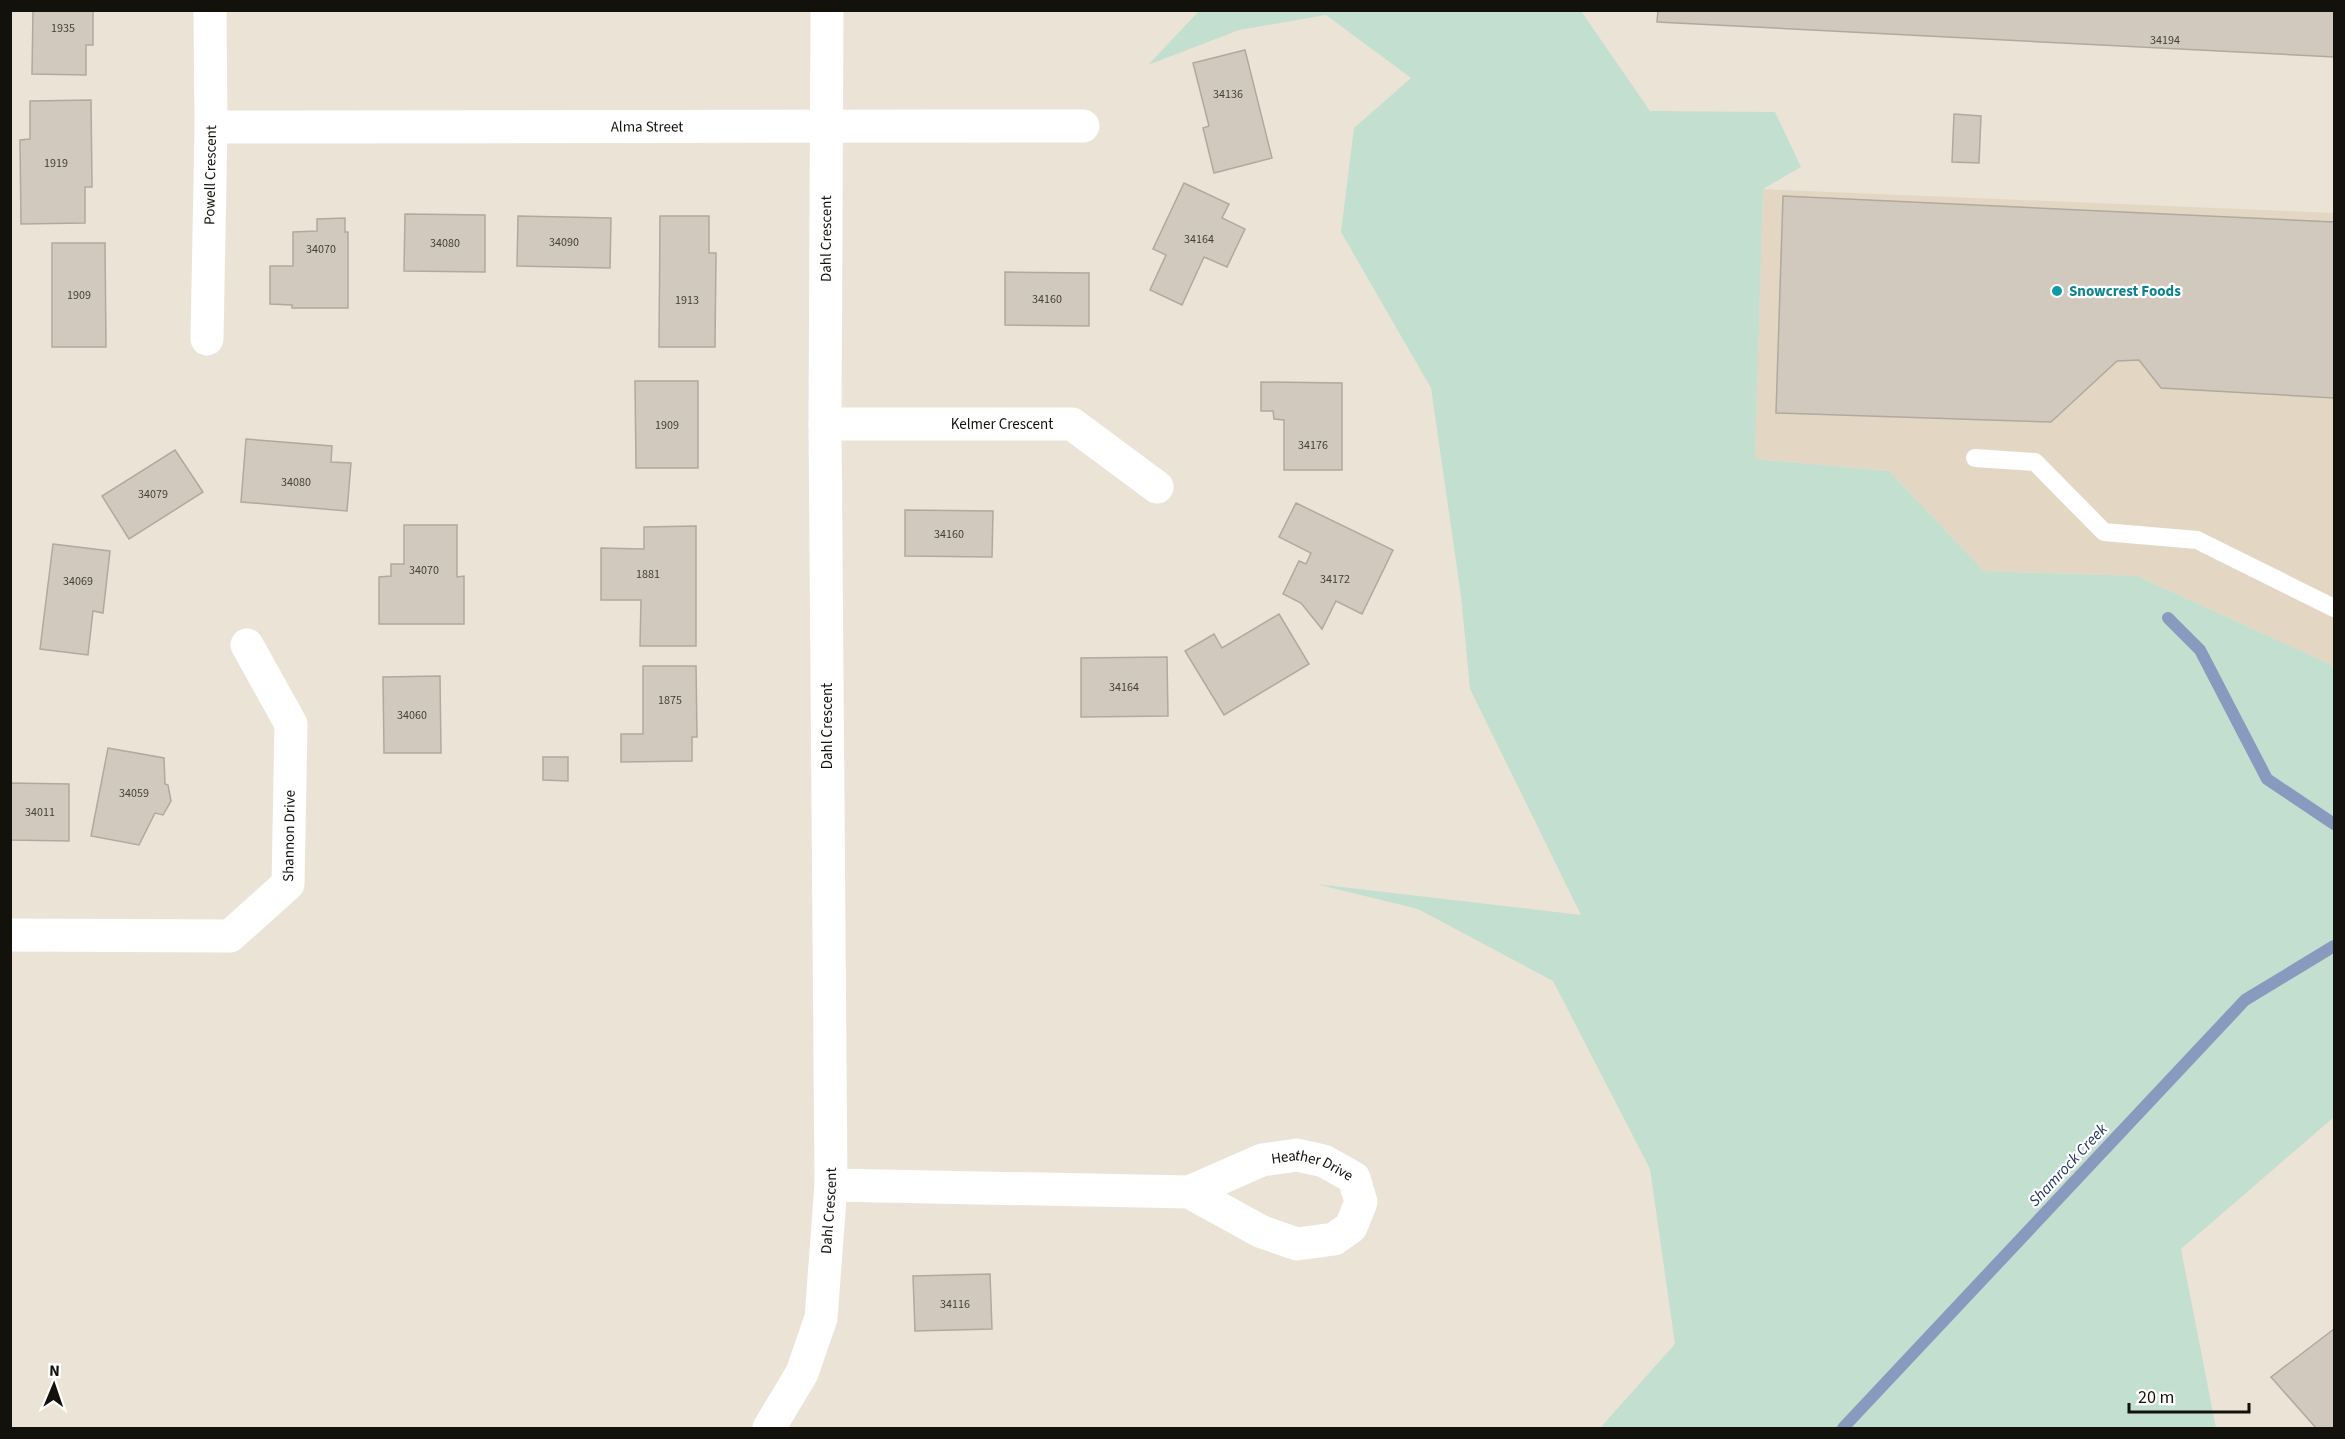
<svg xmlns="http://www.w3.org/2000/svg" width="2345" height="1439" viewBox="0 0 2345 1439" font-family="'Source Sans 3',sans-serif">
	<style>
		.built { fill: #e3d7c4 }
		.green { fill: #c3dfd0 }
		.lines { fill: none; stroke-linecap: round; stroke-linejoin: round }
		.stream { stroke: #889abd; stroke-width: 12 }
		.building { fill: #d1c9bd; stroke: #b1a99d; stroke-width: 1.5 }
		.service { stroke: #fff; stroke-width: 18 }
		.minor { stroke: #fff; stroke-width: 33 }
		.culture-dot { fill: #0f9aa8; stroke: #fff; stroke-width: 2 }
		.labels { text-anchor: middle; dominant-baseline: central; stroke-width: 4.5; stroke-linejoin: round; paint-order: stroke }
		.number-label { font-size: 12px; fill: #423f38 }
		.street-label { font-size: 15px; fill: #13110c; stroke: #fff }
		.culture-label { font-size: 15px; font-weight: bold; fill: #0d838f; stroke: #fff; text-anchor: start }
		.water-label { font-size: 16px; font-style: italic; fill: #223665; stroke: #fff }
	</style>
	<rect width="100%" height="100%" fill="#ece3d7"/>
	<!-- built -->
	<polygon class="built" points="1763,189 2334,213 2334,666 2137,576 1984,571 1889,471 1755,459"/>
	<!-- green -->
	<polygon class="green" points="1199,11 1581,11 1650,111 1775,112 1801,167 1763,189 1755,459 1889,471 1984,571 2137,576 2334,666 2334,1117 2181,1249 2216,1428 1600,1428 1675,1344 1650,1169 1553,981 1418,909 1316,884 1581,915 1470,689 1461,596 1431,388 1341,232 1354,128 1411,78 1326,15 1239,30 1148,65"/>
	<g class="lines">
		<!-- stream -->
		<g class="stream">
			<polyline points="2168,618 2200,650 2267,779 2334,824"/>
			<polyline points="1843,1428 2245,1000 2334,946"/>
		</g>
	</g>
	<!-- building -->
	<g class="building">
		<polygon points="33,10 93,10 93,45 86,45 86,75 32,74"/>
		<polygon points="1658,10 2334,10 2334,57 1657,22"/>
		<polygon points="1245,50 1272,158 1214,173 1203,128 1209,126 1193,63"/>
		<polygon points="91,100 92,187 85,187 85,223 21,224 20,140 30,139 30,101"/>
		<polygon points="1954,114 1981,116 1979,163 1952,162"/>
		<polygon points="1184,183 1229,204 1222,218 1245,229 1227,267 1204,257 1182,305 1150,290 1166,255 1153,249"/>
		<polygon points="1783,196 2334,222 2334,398 2161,388 2139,360 2117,361 2051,422 1776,413"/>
		<polygon points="405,214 485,215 485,272 404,271"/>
		<polygon points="518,216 611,218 610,268 517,266"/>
		<polygon points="660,216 709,216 709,253 716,253 715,347 659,347"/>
		<polygon points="345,218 345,232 348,232 348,308 292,308 292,305 270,304 270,266 293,266 293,232 317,231 317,219"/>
		<polygon points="52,243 105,243 106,347 52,347"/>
		<polygon points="1005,272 1089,273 1089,326 1005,325"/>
		<polygon points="635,381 698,381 698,468 636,468"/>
		<polygon points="1261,382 1342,383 1342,470 1284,470 1284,420 1274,419 1273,411 1261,411"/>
		<polygon points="246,439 332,446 331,462 351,463 347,511 241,502"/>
		<polygon points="175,450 203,492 129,539 102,496"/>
		<polygon points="1296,503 1393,550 1362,614 1336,601 1322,629 1301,603 1283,594 1299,561 1306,564 1311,553 1279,537"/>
		<polygon points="905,510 993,511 992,557 905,556"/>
		<polygon points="404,525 457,525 457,577 464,576 464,624 379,624 379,577 391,576 391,564 404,564"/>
		<polygon points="696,526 696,646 640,646 641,600 601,600 601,548 644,549 644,527"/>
		<polygon points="53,544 110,551 103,613 93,611 88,655 40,649"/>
		<polygon points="1279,614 1309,664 1224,715 1185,651 1214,634 1222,648"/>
		<polygon points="1167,657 1168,716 1081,717 1081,658"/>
		<polygon points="643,666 696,666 697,737 692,737 692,761 621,762 621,734 643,734"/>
		<polygon points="440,676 441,753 384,753 383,677"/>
		<polygon points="108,748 164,758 165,784 168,785 171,801 163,815 155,813 139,845 91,836"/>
		<polygon points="543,757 568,757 568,781 543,780"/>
		<polygon points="10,783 69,784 69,841 10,840"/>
		<polygon points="990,1274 992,1329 915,1331 913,1276"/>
		<polygon points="2334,1329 2334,1428 2316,1428 2271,1377"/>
	</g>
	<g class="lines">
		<!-- service -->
		<polyline class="service" points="1975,458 2035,462 2104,532 2197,540 2334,608"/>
		<!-- minor -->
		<g class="minor">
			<path id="s1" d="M211,127L1083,126"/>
			<path id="s2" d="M207,339L211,127L210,10"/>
			<path id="s3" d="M825,424H1072L1157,487"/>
			<path id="s4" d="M10,935L230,936L288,884L291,724L247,645"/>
			<path id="s5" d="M831,1185L1189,1192L1262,1160L1297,1155L1324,1161L1354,1178L1361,1202L1351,1227L1334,1239L1297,1244L1262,1232L1189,1192"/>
			<path id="s6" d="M769,1428L802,1373L821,1318L831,1185L825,424L827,10"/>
		</g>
	</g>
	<!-- markers -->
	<circle class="culture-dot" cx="2057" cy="291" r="6"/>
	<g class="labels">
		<!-- number labels -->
		<g class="number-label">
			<text x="63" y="28">1935</text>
			<text x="2165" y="40">34194</text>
			<text x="1228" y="94">34136</text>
			<text x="56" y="163">1919</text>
			<text x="1199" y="239">34164</text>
			<text x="564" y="242">34090</text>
			<text x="445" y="243">34080</text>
			<text x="321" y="249">34070</text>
			<text x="79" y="295">1909</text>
			<text x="1047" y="299">34160</text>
			<text x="687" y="300">1913</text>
			<text x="667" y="425">1909</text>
			<text x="1313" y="445">34176</text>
			<text x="296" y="482">34080</text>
			<text x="153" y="494">34079</text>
			<text x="949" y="534">34160</text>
			<text x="424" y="570">34070</text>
			<text x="648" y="574">1881</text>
			<text x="1335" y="579">34172</text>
			<text x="78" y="581">34069</text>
			<text x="1124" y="687">34164</text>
			<text x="670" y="700">1875</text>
			<text x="412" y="715">34060</text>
			<text x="134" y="793">34059</text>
			<text x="40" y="812">34011</text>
			<text x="955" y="1304">34116</text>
		</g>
		<!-- street labels -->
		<g class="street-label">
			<text stroke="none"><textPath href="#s1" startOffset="436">Alma Street</textPath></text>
			<text stroke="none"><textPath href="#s2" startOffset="164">Powell Crescent</textPath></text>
			<text stroke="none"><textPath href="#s6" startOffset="1202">Dahl Crescent</textPath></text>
			<text stroke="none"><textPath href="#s3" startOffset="177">Kelmer Crescent</textPath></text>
			<text transform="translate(827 726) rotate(-90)">Dahl Crescent</text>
			<text stroke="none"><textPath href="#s4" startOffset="346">Shannon Drive</textPath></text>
			<text stroke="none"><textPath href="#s5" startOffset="490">Heather Drive</textPath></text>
			<text stroke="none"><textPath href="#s6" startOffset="230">Dahl Crescent</textPath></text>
		</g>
		<!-- culture labels -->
		<g class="culture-label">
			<text x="2069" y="291">Snowcrest Foods</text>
		</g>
		<!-- water labels -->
		<g class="water-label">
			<text transform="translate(2068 1165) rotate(-47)">Shamrock Creek</text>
		</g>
	</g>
	<!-- border -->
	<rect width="2345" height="1439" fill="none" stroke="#13110c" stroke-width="24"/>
	<!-- north arrow -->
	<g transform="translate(54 1385) rotate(2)" stroke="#ffffff" stroke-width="4.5" paint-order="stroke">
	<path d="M0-4.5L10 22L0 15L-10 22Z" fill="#13110c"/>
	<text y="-9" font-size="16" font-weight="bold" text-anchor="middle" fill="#13110c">N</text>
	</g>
	<!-- scale -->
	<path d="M2129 1403v9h120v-9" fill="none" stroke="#13110c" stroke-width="3"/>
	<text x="2138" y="1403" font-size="18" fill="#13110c" stroke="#ffffff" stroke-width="4.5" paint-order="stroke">20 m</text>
</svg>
